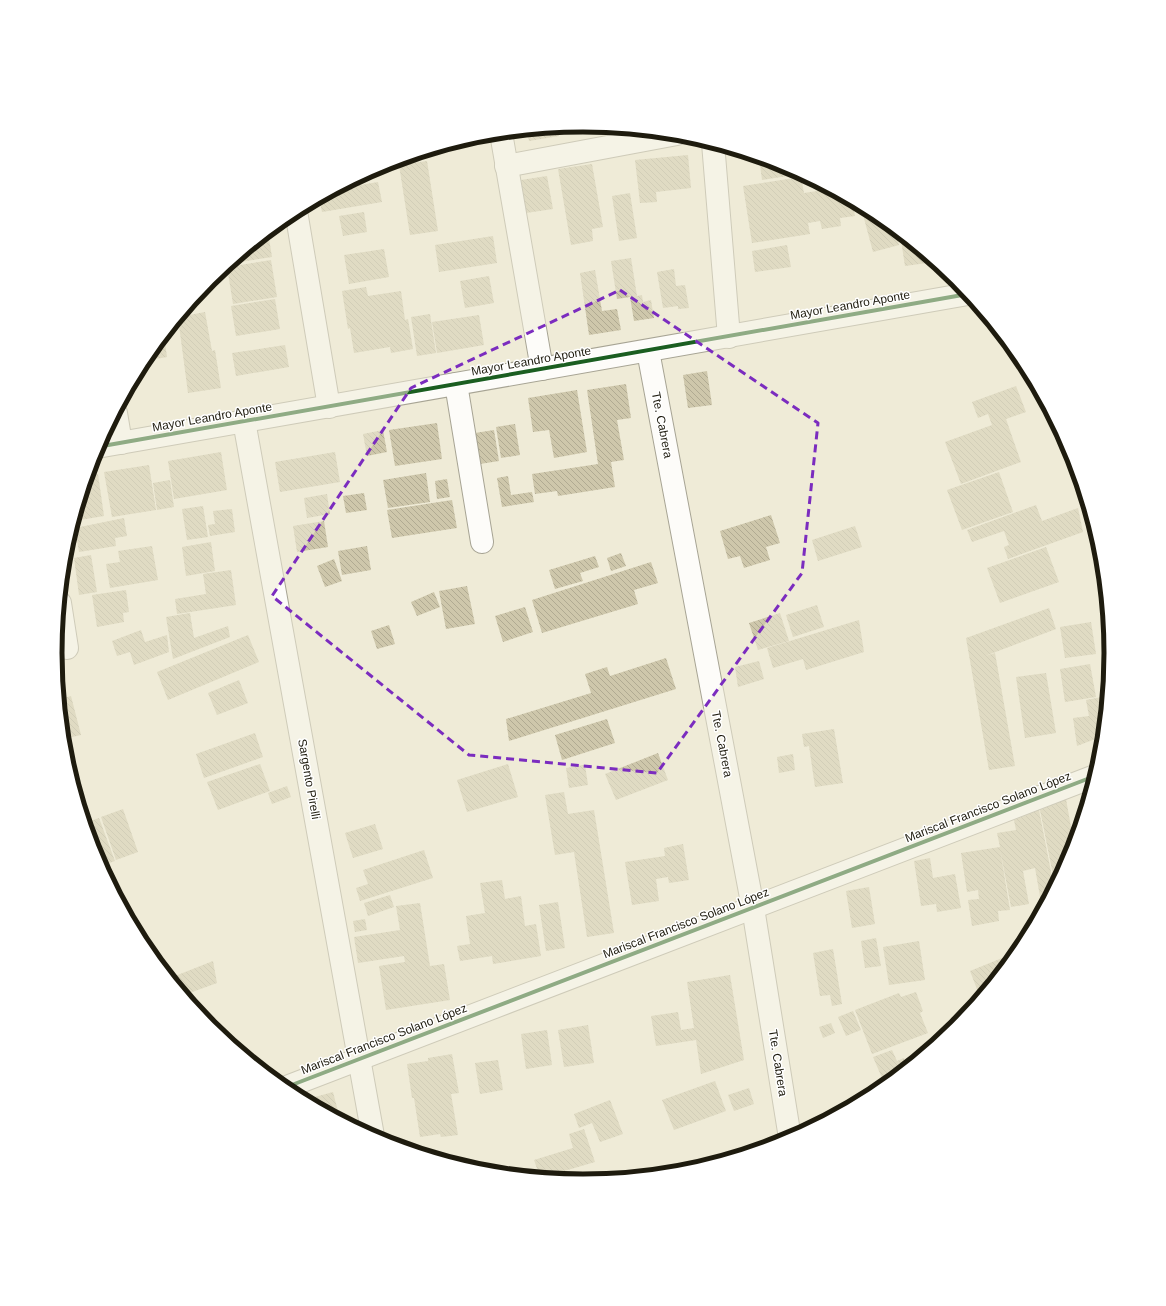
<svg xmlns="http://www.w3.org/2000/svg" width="1166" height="1306" viewBox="0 0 1166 1306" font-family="Arial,sans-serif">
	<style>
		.building { fill: url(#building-back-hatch) }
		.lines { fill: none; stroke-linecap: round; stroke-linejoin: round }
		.minor-casing { stroke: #a7a494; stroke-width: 24 }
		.minor { stroke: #fdfcf9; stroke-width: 22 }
		.cycleway-casing { stroke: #fff; stroke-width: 6 }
		.cycleway { stroke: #1b5e20; stroke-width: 4 }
		.marked { fill: none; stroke: #7b2cbf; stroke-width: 3; stroke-dasharray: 8 5; stroke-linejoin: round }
		.labels { text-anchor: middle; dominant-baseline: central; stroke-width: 3; stroke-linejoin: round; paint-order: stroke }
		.street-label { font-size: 12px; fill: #1e1b0e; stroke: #fff }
		.rim { fill: none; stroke: #1e1b0e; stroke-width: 5 }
	</style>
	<defs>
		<pattern id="building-back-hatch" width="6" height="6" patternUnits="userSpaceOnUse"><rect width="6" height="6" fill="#cec7ab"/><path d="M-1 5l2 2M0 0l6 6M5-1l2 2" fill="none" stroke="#b0aa92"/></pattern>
	</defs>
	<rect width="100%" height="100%" fill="#efebd7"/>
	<!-- building -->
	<g class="building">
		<polygon points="558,127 559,136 529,141 527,130"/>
		<polygon points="431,150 432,154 417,157 416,154"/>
		<polygon points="688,155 691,188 656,192 657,202 640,203 635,160"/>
		<polygon points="759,157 785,165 793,170 794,175 762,180"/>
		<polygon points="398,160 399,165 375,169 381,165"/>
		<polygon points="427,161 438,231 410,235 399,165"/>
		<polygon points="592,164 603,227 592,229 593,241 571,245 558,169"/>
		<polygon points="547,176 553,209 526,213 521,180"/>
		<polygon points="801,177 804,193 830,189 852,201 855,216 840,218 841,226 822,229 820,221 808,223 810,234 752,243 743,186"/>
		<polygon points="378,182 382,202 322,212 319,198 348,183 349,187"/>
		<polygon points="630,193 637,238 619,241 612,196"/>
		<polygon points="868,209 877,214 895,229 899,245 873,252 862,211"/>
		<polygon points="364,212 367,232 343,236 339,216"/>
		<polygon points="268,232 272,257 234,263 234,260"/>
		<polygon points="900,234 922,251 934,262 905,266"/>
		<polygon points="493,236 497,263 439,272 435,245"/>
		<polygon points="787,245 791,267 755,272 752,251"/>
		<polygon points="384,249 389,277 349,284 344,255"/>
		<polygon points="631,258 637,296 642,295 643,302 651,300 654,318 634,321 630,297 617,299 611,261"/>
		<polygon points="271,260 277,297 233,304 227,267"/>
		<polygon points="674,269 676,286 685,285 689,308 678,309 678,306 663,308 657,272"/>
		<polygon points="595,270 602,311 617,309 621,330 589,335 580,273"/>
		<polygon points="489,276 494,303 465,308 460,281"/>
		<polygon points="366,287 368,296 401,291 405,320 408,319 413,349 391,353 390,347 354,353 350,328 348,329 342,291"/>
		<polygon points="202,289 204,298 193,300 198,294"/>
		<polygon points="275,299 280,329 236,336 231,306"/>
		<polygon points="205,312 212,351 215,350 221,388 188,393 178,318 179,317"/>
		<polygon points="430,314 436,353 417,356 411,317"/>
		<polygon points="479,315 484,345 437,353 432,322"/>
		<polygon points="164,336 167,357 144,361 144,359"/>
		<polygon points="285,345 289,367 236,376 232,353"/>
		<polygon points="707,371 712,405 688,408 683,375"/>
		<polygon points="626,384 631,418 617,420 624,460 611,462 615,487 558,496 557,491 535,494 532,474 598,464 587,390"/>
		<polygon points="1016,386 1026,412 1006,419 1021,462 961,484 945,442 992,425 988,414 978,418 972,402"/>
		<polygon points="577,390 587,452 554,458 549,430 533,432 528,398"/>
		<polygon points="437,423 442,459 395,466 389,430"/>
		<polygon points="515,424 520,455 501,458 496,427"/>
		<polygon points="383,430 387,452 367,456 363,434"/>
		<polygon points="494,430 499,461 480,464 475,433"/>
		<polygon points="221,452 227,490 174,499 168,461"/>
		<polygon points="335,452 340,482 280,492 275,462"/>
		<polygon points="149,465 156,510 112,517 104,472"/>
		<polygon points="999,472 1013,512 962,530 947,490"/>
		<polygon points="426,473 430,502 388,508 383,480"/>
		<polygon points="98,474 104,516 74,521 88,476"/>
		<polygon points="508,476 511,495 532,492 534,502 502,507 497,478"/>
		<polygon points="447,479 450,497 437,499 435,481"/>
		<polygon points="170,480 174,507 157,510 153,483"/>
		<polygon points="364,493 367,510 346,513 343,496"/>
		<polygon points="327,494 330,514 307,518 304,498"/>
		<polygon points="452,500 457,528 392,538 387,510"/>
		<polygon points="1036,505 1042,521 1078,508 1083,532 1008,559 1004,547 1009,545 1004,531 972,542 967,530"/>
		<polygon points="203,506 208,537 187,540 182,509"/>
		<polygon points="232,509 235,532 210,536 208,525 215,524 213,511"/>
		<polygon points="771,515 780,543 766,547 770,560 744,568 740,556 728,559 720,531"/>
		<polygon points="124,518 127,536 115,538 116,546 79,552 75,528"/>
		<polygon points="324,521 328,547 297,552 293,526"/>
		<polygon points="855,526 862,547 818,561 812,540"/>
		<polygon points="211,542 215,571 186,576 182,547"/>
		<polygon points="152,546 158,580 110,588 106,564 120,562 118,551"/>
		<polygon points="367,546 371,570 342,575 338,551"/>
		<polygon points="1046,547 1059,582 1000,603 987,568"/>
		<polygon points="621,553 626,566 611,571 607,558"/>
		<polygon points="91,555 97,592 79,595 74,558"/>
		<polygon points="595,556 599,567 580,573 583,581 555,589 549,570"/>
		<polygon points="334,559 342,581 325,587 317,566"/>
		<polygon points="651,562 658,583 634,590 638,604 542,633 532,600"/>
		<polygon points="231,570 236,605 177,614 175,599 206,594 203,574"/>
		<polygon points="467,586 475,624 446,629 439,591"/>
		<polygon points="126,590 129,612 123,613 124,622 97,627 92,595"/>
		<polygon points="434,592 440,607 417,616 411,602"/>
		<polygon points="817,605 824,627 793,637 786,615"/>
		<polygon points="525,607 533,632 503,642 495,616"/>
		<polygon points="1049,608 1056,629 985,656 995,653 1015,766 989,770 966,638"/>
		<polygon points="190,613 194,638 228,626 230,637 173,659 166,617"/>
		<polygon points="780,613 789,641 758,650 749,623"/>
		<polygon points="859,620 864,652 806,670 803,659 773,668 767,648"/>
		<polygon points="1091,622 1096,654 1065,658 1060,627"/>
		<polygon points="389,625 395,644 377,649 371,631"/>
		<polygon points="141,630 145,642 167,635 169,652 134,665 130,652 117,656 112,641"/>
		<polygon points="248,635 259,662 168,700 157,672"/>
		<polygon points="666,658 676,689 509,741 506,719 591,693 585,674 607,667 610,676"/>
		<polygon points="759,661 764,679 738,687 735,667"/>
		<polygon points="1090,664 1096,697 1065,702 1060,669"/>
		<polygon points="1046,673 1056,733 1025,738 1016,677"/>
		<polygon points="239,680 248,703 217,715 208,693"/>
		<polygon points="71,696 81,735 63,739 60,699"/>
		<polygon points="1107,696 1103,736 1077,746 1073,718 1089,716 1086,700"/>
		<polygon points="607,719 615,743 562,760 555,735"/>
		<polygon points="834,729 843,783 815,787 809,746 804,747 802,734"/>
		<polygon points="255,733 263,757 204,778 196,754"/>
		<polygon points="658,753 668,780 616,800 605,774"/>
		<polygon points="793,754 795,770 779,773 777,757"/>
		<polygon points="260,764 270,791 218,810 207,782"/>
		<polygon points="508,764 518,797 467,812 457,780"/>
		<polygon points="585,765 588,785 569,788 566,768"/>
		<polygon points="287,786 291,797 272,804 268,793"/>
		<polygon points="564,792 568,814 594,810 614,933 587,937 574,852 555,855 545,795"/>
		<polygon points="1066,799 1074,844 1071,855 1055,885 1040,810"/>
		<polygon points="123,809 138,852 116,860 101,817"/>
		<polygon points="1039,810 1054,887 1042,908 1035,868 1023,871 1029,904 1011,907 1000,849 1010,910 998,911 999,921 972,926 968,900 979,899 978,890 967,892 961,853 1000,847 997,833 1016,830 1014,820"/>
		<polygon points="99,818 115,861 101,866 95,855 85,823"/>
		<polygon points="375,824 383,849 353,858 345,833"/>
		<polygon points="683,844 689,880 669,883 668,877 656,879 659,901 632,905 625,862 665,856 664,848"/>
		<polygon points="424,850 433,878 360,901 356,888 368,884 363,870"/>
		<polygon points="930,858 933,878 955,874 961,908 937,912 936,904 921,906 914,861"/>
		<polygon points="502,880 505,899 521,896 525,926 536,924 541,956 493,964 492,956 460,961 457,946 470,944 466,916 485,913 480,883"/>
		<polygon points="869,887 875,924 852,928 846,891"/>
		<polygon points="390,895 394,907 368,916 364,903"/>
		<polygon points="558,902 565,948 546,951 539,905"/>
		<polygon points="420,903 430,966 444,964 450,1000 386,1010 379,966 405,962 404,956 358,963 354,937 400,930 396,906"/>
		<polygon points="365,919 367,930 355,932 353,921"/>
		<polygon points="876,938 881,966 865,968 861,941"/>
		<polygon points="919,941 925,980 889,985 883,947"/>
		<polygon points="833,949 842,1004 832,1006 830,995 820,996 813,953"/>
		<polygon points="1017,952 991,984 980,997 970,971"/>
		<polygon points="213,961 217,983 184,995 170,978"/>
		<polygon points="730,975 744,1060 701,1074 696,1040 656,1046 651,1016 678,1012 681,1030 694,1028 687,982"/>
		<polygon points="916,992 923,1011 920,1013 928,1033 872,1054 855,1010 899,993 901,997"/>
		<polygon points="853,1011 861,1030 846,1036 838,1017"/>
		<polygon points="831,1023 835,1033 823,1038 819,1027"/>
		<polygon points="588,1025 594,1063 564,1067 558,1030"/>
		<polygon points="547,1030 552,1065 526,1069 521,1034"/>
		<polygon points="892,1050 897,1061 904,1058 907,1067 885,1085 873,1057"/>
		<polygon points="452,1054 459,1093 451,1094 458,1135 441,1137 440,1134 420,1137 414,1098 412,1098 407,1064 428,1061 428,1058"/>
		<polygon points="498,1060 503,1090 480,1094 475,1063"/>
		<polygon points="715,1081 726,1111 674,1130 662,1100"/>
		<polygon points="749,1088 754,1104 734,1111 728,1095"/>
		<polygon points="333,1092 340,1119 304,1100"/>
		<polygon points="610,1100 623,1134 600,1142 592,1123 579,1128 574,1114"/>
		<polygon points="584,1129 595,1162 544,1177 540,1177 534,1160 573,1148 569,1134"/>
	</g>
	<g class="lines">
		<defs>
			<g id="minor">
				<polyline points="501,133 542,369"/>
				<polyline points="713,143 729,337"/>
				<polyline points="506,166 677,134"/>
				<polyline points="296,211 329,407"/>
				<polyline points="648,351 753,908 790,1138"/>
				<polyline points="456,384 482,542"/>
				<polyline points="116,413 121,443"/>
				<polyline points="244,421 373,1136"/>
				<polyline points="97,447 968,294"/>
				<polyline points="60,603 67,648"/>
				<polyline points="284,1088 1095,776"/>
			</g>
		</defs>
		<!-- minor casing -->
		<use href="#minor" class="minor-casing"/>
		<!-- minor -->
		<use href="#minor" class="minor"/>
		<defs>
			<g id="cycleway">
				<polyline points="97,447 968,294"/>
				<polyline points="284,1088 1095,776"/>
			</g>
		</defs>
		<!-- cycleway casing -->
		<use href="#cycleway" class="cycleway-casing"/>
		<!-- cycleway -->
		<use href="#cycleway" class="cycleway"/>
	</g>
	<!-- marked area -->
	<path d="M0 0H1166V1306H0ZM620,290L818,423L802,573L657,773L469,755L272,596L411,388Z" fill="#efebd7" fill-opacity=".55" fill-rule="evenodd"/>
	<path class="marked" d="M620,290L818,423L802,573L657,773L469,755L272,596L411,388Z"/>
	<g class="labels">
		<!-- street labels -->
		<g class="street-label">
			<text transform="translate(850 305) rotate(-10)">Mayor Leandro Aponte</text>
			<text transform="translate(531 361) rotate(-10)">Mayor Leandro Aponte</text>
			<text transform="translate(212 417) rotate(-10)">Mayor Leandro Aponte</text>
			<text transform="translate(662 425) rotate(79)">Tte. Cabrera</text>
			<text transform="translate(722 744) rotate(79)">Tte. Cabrera</text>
			<text transform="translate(309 779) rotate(80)">Sargento Pirelli</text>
			<text transform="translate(988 807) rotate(-21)">Mariscal Francisco Solano López</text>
			<text transform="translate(686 923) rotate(-21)">Mariscal Francisco Solano López</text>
			<text transform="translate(384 1039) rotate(-21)">Mariscal Francisco Solano López</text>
			<text transform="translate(778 1063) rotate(81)">Tte. Cabrera</text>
		</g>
	</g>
	<!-- crop -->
	<path d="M0 0H1166V1306H0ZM62 653a521 521 0 1 1 1042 0a521 521 0 1 1-1042 0Z" fill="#fff" fill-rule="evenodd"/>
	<path class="rim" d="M62 653a521 521 0 1 1 1042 0a521 521 0 1 1-1042 0Z"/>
</svg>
